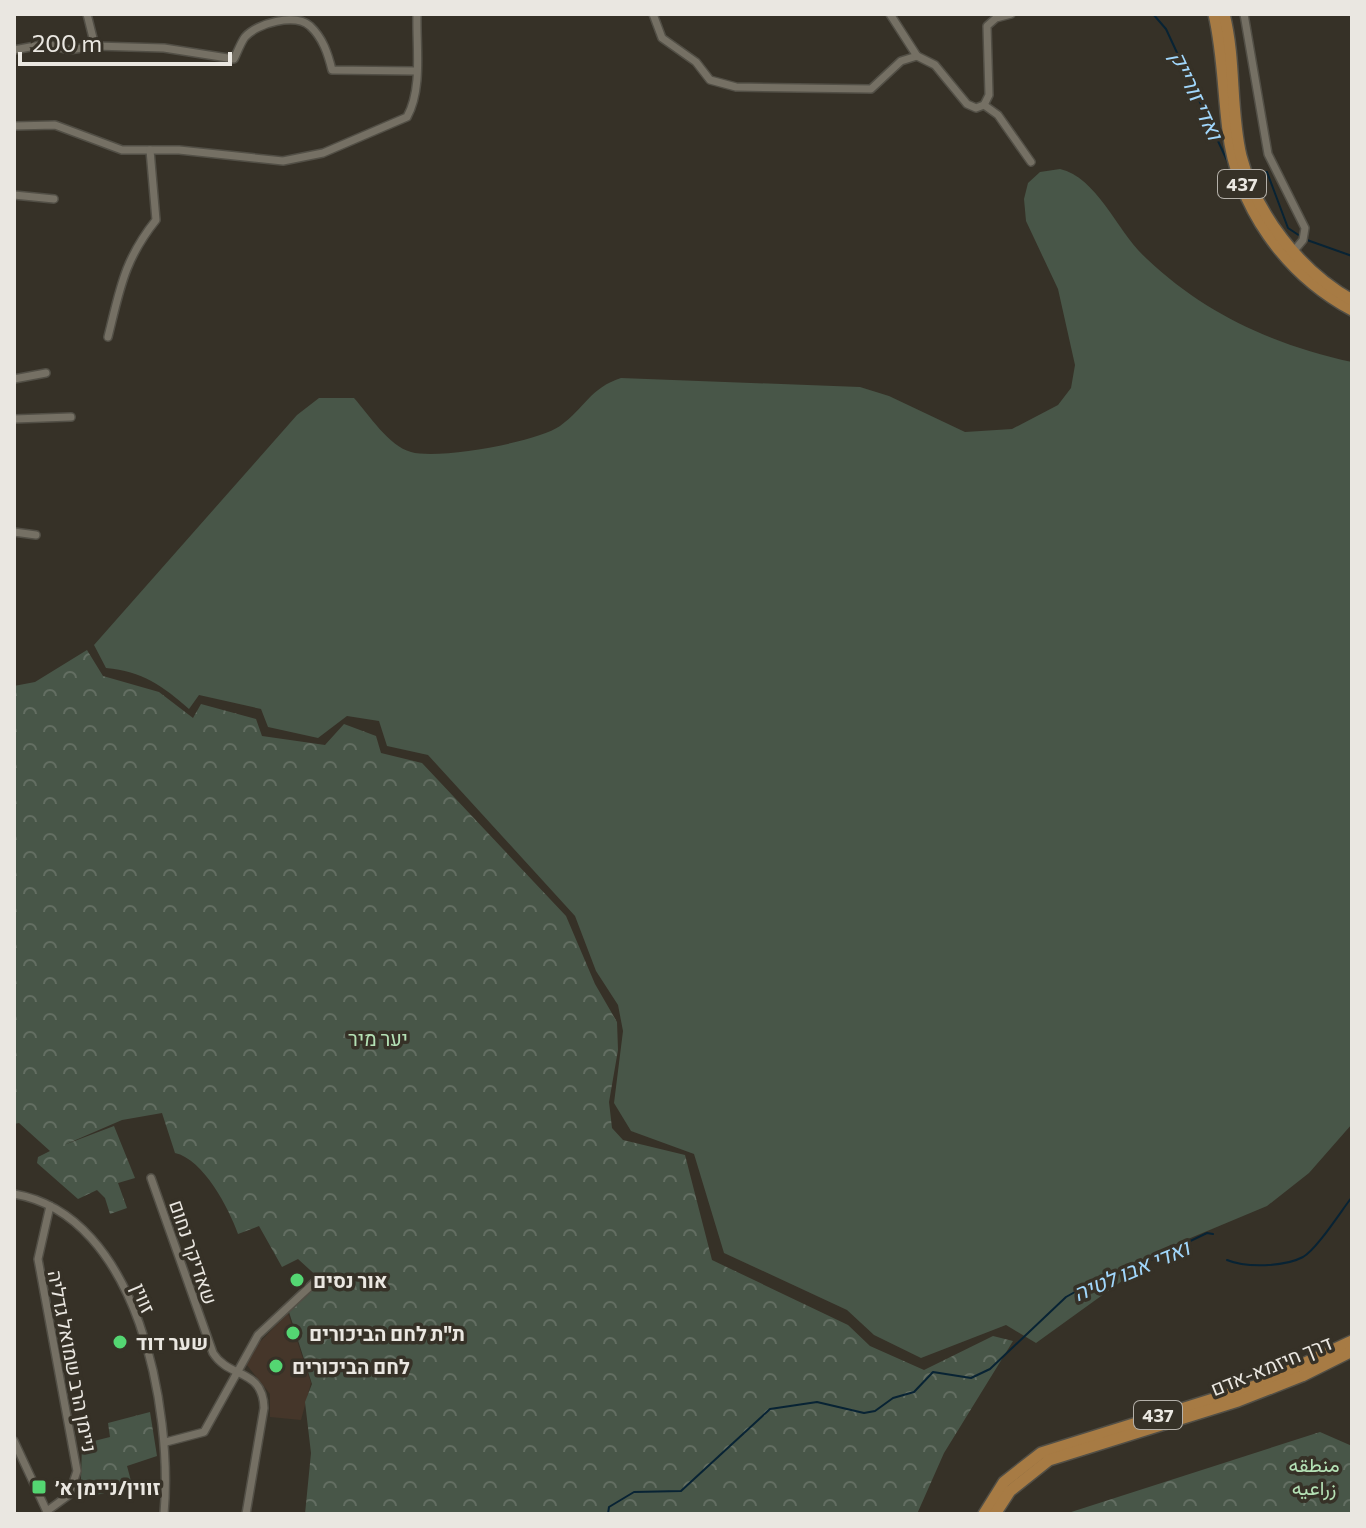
<svg xmlns="http://www.w3.org/2000/svg" width="1366" height="1528" viewBox="0 0 1366 1528" font-family="Commissioner,Vazirmatn,Heebo,sans-serif">
	<style>
		.education { fill: #45362a }
		.grass { fill: #485648 }
		.forest { fill: url(#forest-crowns) }
		.lines { fill: none; stroke-linecap: round; stroke-linejoin: round }
		.stream { stroke: #082334; stroke-width: 2 }
		.street-casing { stroke: #524f46; stroke-width: 10 }
		.primary-casing { stroke: #524f46; stroke-width: 14 }
		.street { stroke: #757064; stroke-width: 7 }
		.primary { stroke: #a77b44; stroke-width: 11 }
		.poi-dot { fill: #54d672; stroke: #363127; stroke-width: 3 }
		.labels { text-anchor: middle; dominant-baseline: central; stroke-width: 7; stroke-linejoin: round; paint-order: stroke }
		.shield { fill: #363127; stroke: #b4b0a9; stroke-width: 2 }
		.shield-label { font-size: 18px; font-weight: bold; fill: #eae7e1 }
		.park-label { font-size: 20px; fill: #b4e1b5; stroke: #363127 }
		.street-label { font-size: 20px; fill: #eae7e1; stroke: #363127 }
		.poi-label { font-size: 20px; font-weight: bold; fill: #eae7e1; stroke: #363127; text-anchor: start }
		.water-label { font-size: 22px; font-style: italic; fill: #a1d7fc; stroke: #363127 }
	</style>
	<defs>
		<pattern id="forest-crowns" width="20" height="18" patternUnits="userSpaceOnUse" patternTransform="scale(2)"><rect width="20" height="18" fill="#485648"/><path d="M2 6a3 3 0 1 1 6 0M12 15a3 3 0 1 1 6 0" fill="none" stroke="#636e62"/></pattern>
	</defs>
	<rect width="100%" height="100%" fill="#363127"/>
	<!-- education -->
	<polygon class="education" points="288,1313 311,1383 301,1420 270,1417 270,1394 246,1364 255,1347"/>
	<!-- grass -->
	<path class="grass" d="M1060,169C1098,178 1117,232 1147,259C1205,314 1274,345 1352,362V1124L1309,1173L1267,1206L1169,1247L1036,1343L1006,1325L921,1358L874,1335L847,1310L724,1253L694,1154L631,1131L614,1103L623,1031L618,1005L596,971L575,916L428,755L387,746L379,721L347,716L318,738L268,727L261,709L199,695L189,709C163,686 142,671 106,668L94,645L297,415L319,398H354C369,415 389,446 411,452C439,460 537,442 560,426C585,408 590,388 621,378L860,387L889,396L965,432L1012,429L1058,405L1071,388L1075,365L1058,289L1026,221L1024,199L1028,183L1040,172Z"/>
	<!-- forest -->
	<g class="forest">
		<path d="M87,650L103,676L159,692L193,718L201,704L256,719L262,736L325,745L344,724L376,736L381,753L422,763L566,916L595,984L617,1022L618,1050L609,1102L612,1128L623,1140L685,1155L712,1260L848,1325L870,1346L924,1370L993,1336L1013,1341L944,1453L917,1514H305L311,1453L305,1402L312,1384L289,1312L321,1280L298,1259L282,1267L259,1226L238,1234C229,1208 203,1159 175,1153L162,1113L122,1120L64,1145L114,1126L135,1178L118,1183L127,1208L110,1214L105,1198L97,1190L78,1199L37,1163L38,1157L50,1151L19,1123L14,1124V686L35,682Z"/>
		<polygon points="150,1412 157,1456 127,1466 131,1481 126,1483 127,1487 89,1497 81,1479 82,1444 110,1437 108,1423"/>
		<polygon points="1320,1432 1352,1446 1352,1514 1065,1514"/>
	</g>
	<g class="lines">
		<!-- stream -->
		<g class="stream">
			<polyline points="1153,14 1166,29 1231,169"/>
			<polyline points="1257,174 1267,172 1288,228 1300,236"/>
			<polyline points="1307,240 1352,256"/>
			<path d="M1227,1260C1246,1268 1284,1267 1303,1257C1317,1249 1341,1211 1352,1197"/>
			<polyline points="608,1514 609,1507 634,1492 681,1491 770,1409 817,1402 864,1413 875,1411 893,1398 914,1392 933,1372 971,1378 990,1369 1066,1297 1098,1279 1134,1268 1207,1233 1213,1234"/>
		</g>
		<defs>
			<g id="street">
				<polyline points="87,14 95,46"/>
				<polyline points="653,14 662,38 696,62 710,80 736,87 871,89 901,61 917,56 935,65 967,104 976,108 984,105 989,95 987,26 996,18 1011,14"/>
				<polyline points="890,14 917,56"/>
				<polyline points="1244,14 1268,154 1305,228 1303,240 1293,252"/>
				<path d="M14,50L46,44L69,50L95,46L164,48L234,59C237,53 241,42 245,37C257,23 295,13 310,26C323,38 328,54 332,70L416,71"/>
				<polyline points="984,105 998,115 1031,162"/>
				<path d="M14,126L55,125L122,150H179L283,161L323,153L407,117C423,88 416,46 417,14"/>
				<polyline points="14,195 54,199"/>
				<path d="M108,337C120,289 124,260 156,220L150,150"/>
				<polyline points="14,379 46,373"/>
				<polyline points="14,419 71,417"/>
				<polyline points="14,532 36,535"/>
				<path d="M151,1178L213,1353C229,1379 263,1368 264,1408L246,1514"/>
				<path d="M14,1194C139,1215 173,1411 164,1514"/>
				<polyline points="14,1441 48,1514"/>
				<polyline points="166,1442 204,1432 258,1335 317,1280"/>
				<polyline points="47,1511 69,1495 77,1471 38,1259 50,1206"/>
			</g>
			<g id="primary">
				<path d="M1214,14C1223,53 1223,91 1228,130C1237,207 1285,274 1352,310"/>
				<path d="M1224,14C1236,61 1230,110 1241,156C1256,214 1300,271 1352,300"/>
				<polyline points="984,1514 1004,1482 1041,1453 1258,1385 1352,1341"/>
				<polyline points="995,1514 1010,1491 1049,1460 1238,1401 1302,1376 1352,1351"/>
			</g>
		</defs>
		<!-- street casing -->
		<use href="#street" class="street-casing"/>
		<!-- primary casing -->
		<use href="#primary" class="primary-casing"/>
		<!-- street -->
		<use href="#street" class="street"/>
		<!-- primary -->
		<use href="#primary" class="primary"/>
	</g>
	<!-- markers -->
	<g class="poi-dot">
		<circle cx="297" cy="1280" r="8"/>
		<circle cx="293" cy="1333" r="8"/>
		<circle cx="120" cy="1342" r="8"/>
		<circle cx="276" cy="1366" r="8"/>
		<rect x="31" y="1479" width="16" height="16" rx="4"/>
	</g>
	<g class="labels">
		<!-- shield labels -->
		<g class="shield">
			<rect x="1218" y="170" width="48" height="28" rx="6"/>
			<rect x="1134" y="1401" width="48" height="28" rx="6"/>
		</g>
		<g class="shield-label">
			<text x="1242" y="184">437</text>
			<text x="1158" y="1415">437</text>
		</g>
		<!-- park labels -->
		<g class="park-label">
			<text x="378" y="1038">יער מיר</text>
			<text x="1314" y="1464">منطقه<tspan x="1314" dy="23">زراعيه</tspan></text>
		</g>
		<!-- street labels -->
		<g class="street-label">
			<text transform="translate(194 1252) rotate(71)">שאדיקר נחום</text>
			<text transform="translate(144 1298) rotate(67)">זווין</text>
			<text transform="translate(73 1361) rotate(79)">ניימן הרב שמואל גדליה</text>
			<text transform="translate(1271 1365) rotate(-22)">דרך חיזמא-אדם</text>
		</g>
		<!-- poi labels -->
		<g class="poi-label">
			<text x="313" y="1280">אור נסים</text>
			<text x="309" y="1333">ת"ת לחם הביכורים</text>
			<text x="136" y="1342">שער דוד</text>
			<text x="292" y="1366">לחם הביכורים</text>
			<text x="55" y="1487">זווין/ניימן א׳</text>
		</g>
		<!-- water labels -->
		<g class="water-label">
			<text transform="translate(1197 95) rotate(65)">ואדי זורייק</text>
			<text transform="translate(1131 1270) rotate(-23)">ואדי אבו לטיה</text>
		</g>
	</g>
	<!-- border -->
	<rect width="1366" height="1528" fill="none" stroke="#eae7e1" stroke-width="32"/>
	<!-- scale -->
	<path d="M20 52v12h210v-12" fill="none" stroke="#eae7e1" stroke-width="4"/>
	<text x="32" y="52" font-size="24" fill="#eae7e1" stroke="#363127" stroke-width="6" paint-order="stroke">200 m</text>
</svg>
